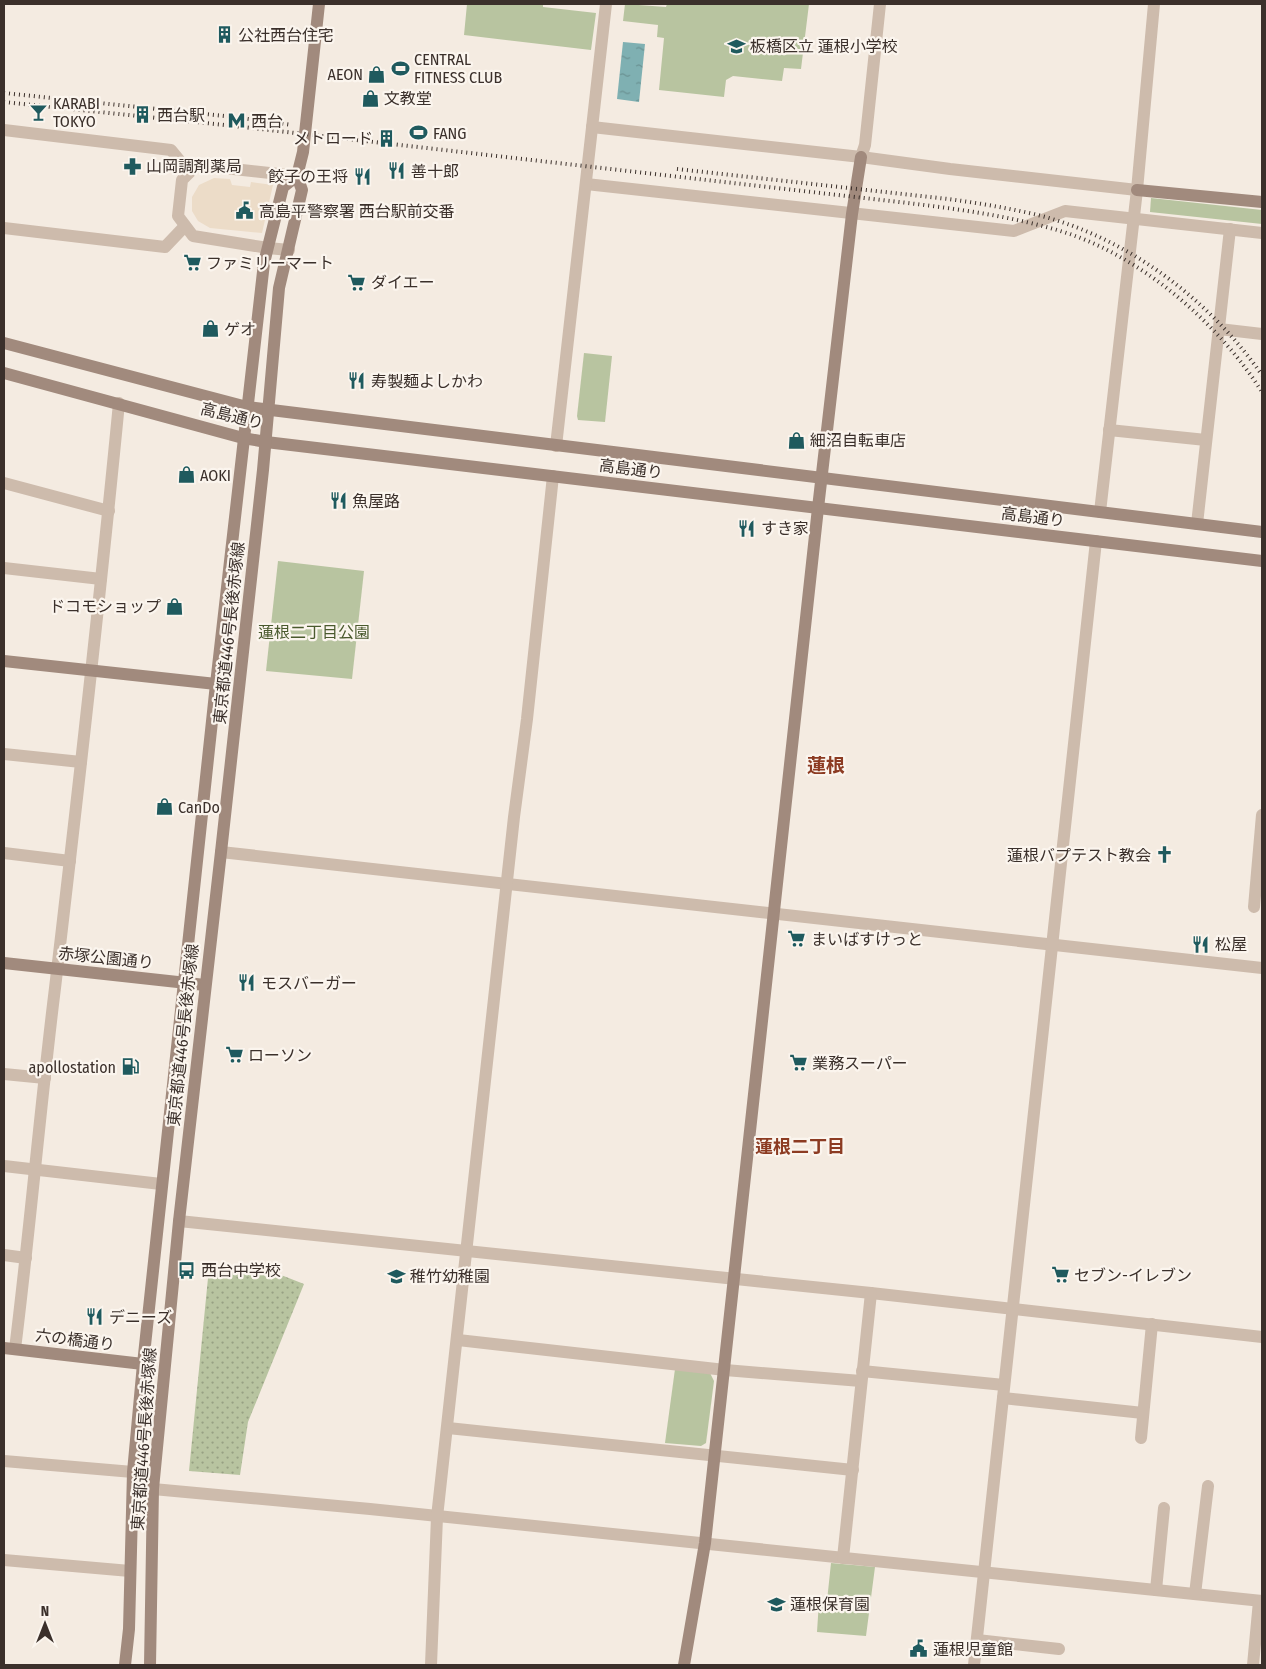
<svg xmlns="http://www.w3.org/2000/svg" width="1266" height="1669" viewBox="0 0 1266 1669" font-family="'Fira Sans Condensed','Noto Sans JP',sans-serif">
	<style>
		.grass { fill: url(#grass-dots) }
		.park { fill: #b8c4a0 }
		.plaza { fill: #ecdcc8 }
		.water { fill: url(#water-ripples) }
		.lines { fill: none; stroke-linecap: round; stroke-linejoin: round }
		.street { stroke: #cdbbac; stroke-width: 12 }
		.secondary { stroke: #a18a7d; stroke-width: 12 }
		.rail { stroke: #3b302b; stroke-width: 4; stroke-dasharray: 1 4; stroke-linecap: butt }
		.labels { text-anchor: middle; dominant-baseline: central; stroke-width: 4.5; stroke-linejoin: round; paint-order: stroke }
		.poi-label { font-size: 16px; fill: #3b302b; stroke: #fbf5ee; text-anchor: start }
		.street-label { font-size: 16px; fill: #3b302b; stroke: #fbf5ee }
		.park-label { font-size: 16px; fill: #4a5a2e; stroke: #fbf5ee }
		.neighbourhood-label { font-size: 18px; font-weight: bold; fill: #8c3b22; stroke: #fbf5ee }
		.quarter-label { font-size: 19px; font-weight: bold; fill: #8c3b22; stroke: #fbf5ee }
	</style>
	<defs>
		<pattern id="grass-dots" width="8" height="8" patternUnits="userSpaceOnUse" patternTransform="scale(1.25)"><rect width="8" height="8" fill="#b8c4a0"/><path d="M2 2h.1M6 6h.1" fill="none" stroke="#97a083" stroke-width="1.8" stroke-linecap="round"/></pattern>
		<pattern id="water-ripples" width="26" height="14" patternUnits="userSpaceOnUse" patternTransform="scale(1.25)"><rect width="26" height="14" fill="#7fb0b2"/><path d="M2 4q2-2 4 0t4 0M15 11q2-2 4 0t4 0" fill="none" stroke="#699091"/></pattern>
	</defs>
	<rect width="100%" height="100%" fill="#f4ebe1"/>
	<!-- grass -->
	<polygon class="grass" points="237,1271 281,1275 304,1284 248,1422 240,1475 189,1471 208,1278 212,1273"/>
	<!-- park -->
	<g class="park">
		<polygon points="467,4 543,4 543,7 596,13 591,50 464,35"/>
		<polygon points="625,4 666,7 667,4 809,4 801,69 784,68 782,81 733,76 726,80 724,97 659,90 664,38 657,37 658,25 623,21"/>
		<polygon points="1151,198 1262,210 1262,224 1150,212"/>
		<polygon points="584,353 612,356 605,422 578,420 577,416"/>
		<polygon points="278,561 364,571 352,679 266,671"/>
		<polygon points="675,1369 710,1373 714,1381 706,1443 701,1446 665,1443"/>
		<polygon points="831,1563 875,1567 866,1636 817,1632 819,1601 827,1601"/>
	</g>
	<!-- plaza -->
	<polygon class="plaza" points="214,178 230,179 232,185 250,187 251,182 273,185 262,233 210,228 198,221 192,211 192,197 199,185"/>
	<!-- water -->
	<polygon class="water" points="623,42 645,44 639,102 617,99"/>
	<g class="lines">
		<!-- street -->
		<g class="street">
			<polyline points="592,127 861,157 950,169 1137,190"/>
			<polyline points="4,130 171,150 189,172"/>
			<polyline points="861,157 865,145 880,4"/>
			<polyline points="586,184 1014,231 1065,211 1262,233"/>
			<polyline points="4,228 165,247 185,226"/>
			<polyline points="289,250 268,248 193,236 178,216 182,180 197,165 297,176"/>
			<polyline points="1219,329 1262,334"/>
			<polyline points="1109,430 1206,440"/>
			<polyline points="556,446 606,4"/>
			<polyline points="4,483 109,511"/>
			<polyline points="1100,512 1137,190 1154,4"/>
			<polyline points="1197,524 1230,229"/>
			<polyline points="4,568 101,579"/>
			<polyline points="4,754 81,762"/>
			<polyline points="221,852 1262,968"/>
			<polyline points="4,853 70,861"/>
			<polyline points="1254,907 1262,815"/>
			<polyline points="4,1074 45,1078"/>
			<polyline points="4,1166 161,1184"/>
			<polyline points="179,1221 871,1293 1262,1337"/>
			<polyline points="4,1255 26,1258"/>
			<polyline points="458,1340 725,1370 861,1381"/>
			<path d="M15,1349C30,1229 40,1109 55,988C78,793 100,599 119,403"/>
			<polyline points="862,1371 1004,1385"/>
			<polyline points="1003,1398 1143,1413"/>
			<polyline points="448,1428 853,1470"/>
			<polyline points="1141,1438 1152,1324"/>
			<polyline points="4,1461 133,1472"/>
			<polyline points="153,1489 370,1509 1262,1601"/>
			<polyline points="843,1558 871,1293"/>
			<polyline points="4,1560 130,1571"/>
			<polyline points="1156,1590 1164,1508"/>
			<polyline points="1195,1594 1208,1486"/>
			<polyline points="977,1640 1059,1649"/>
			<polyline points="431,1665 437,1517 514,817 527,719 553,476"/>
			<path d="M974,1665C1012,1290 1058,916 1096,541"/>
			<polyline points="1253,1665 1259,1601"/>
		</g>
		<!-- secondary -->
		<g class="secondary">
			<polyline points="297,176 303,152 319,4"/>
			<polyline points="1137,190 1262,202"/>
			<polyline points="4,343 247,407 1262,532"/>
			<polyline points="4,373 243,438 266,442 1262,561"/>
			<polyline points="4,661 216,684"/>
			<polyline points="4,963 205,985"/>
			<polyline points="4,1348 143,1364"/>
			<polyline points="125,1665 129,1629 133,1472 143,1364 216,684 264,263 283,187 297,176"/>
			<polyline points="150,1665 153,1489 179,1221 221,852 263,470 279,288 302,190 297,176"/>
			<polyline points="684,1665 705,1543 818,508 852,214 861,157"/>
		</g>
		<!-- rail -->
		<g class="rail">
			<polyline points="4,93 234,117 292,125"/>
			<path d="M4,102L234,126L908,203C958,209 1009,216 1057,230C1138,253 1218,322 1262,392"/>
			<path d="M677,169L948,199C978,203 1008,208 1038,215C1128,238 1209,299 1262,375"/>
		</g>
	</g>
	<!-- icons -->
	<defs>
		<symbol id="building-bare" viewBox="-9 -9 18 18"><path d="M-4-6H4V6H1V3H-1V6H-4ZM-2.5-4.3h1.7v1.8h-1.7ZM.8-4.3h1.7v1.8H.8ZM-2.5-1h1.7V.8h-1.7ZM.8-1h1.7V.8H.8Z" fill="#1f5a5e" stroke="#fbf5ee" stroke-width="2.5" paint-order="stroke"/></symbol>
		<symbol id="school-bare" viewBox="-9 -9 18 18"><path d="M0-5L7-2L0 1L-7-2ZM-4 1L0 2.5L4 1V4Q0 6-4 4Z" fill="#1f5a5e" stroke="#fbf5ee" stroke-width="2.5" paint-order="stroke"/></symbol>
		<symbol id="stadium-bare" viewBox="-9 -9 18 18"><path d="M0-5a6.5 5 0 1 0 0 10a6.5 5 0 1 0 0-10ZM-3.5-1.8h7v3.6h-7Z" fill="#1f5a5e" stroke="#fbf5ee" stroke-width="2.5" paint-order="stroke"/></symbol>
		<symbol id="shop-bare" viewBox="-9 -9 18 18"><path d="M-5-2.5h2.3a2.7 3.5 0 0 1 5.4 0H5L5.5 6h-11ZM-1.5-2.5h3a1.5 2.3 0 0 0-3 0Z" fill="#1f5a5e" stroke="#fbf5ee" stroke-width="2.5" paint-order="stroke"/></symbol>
		<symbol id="bar-bare" viewBox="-9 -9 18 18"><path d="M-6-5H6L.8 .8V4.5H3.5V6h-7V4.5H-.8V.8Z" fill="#1f5a5e" stroke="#fbf5ee" stroke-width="2.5" paint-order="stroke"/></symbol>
		<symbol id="metro-bare" viewBox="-9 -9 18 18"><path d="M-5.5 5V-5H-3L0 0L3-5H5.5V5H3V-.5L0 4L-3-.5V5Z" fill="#1f5a5e" stroke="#fbf5ee" stroke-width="2.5" paint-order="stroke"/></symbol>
		<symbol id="pharmacy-bare" viewBox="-9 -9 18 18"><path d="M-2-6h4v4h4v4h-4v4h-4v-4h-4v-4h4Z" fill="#1f5a5e" stroke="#fbf5ee" stroke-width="2.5" paint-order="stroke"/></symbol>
		<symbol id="restaurant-bare" viewBox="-9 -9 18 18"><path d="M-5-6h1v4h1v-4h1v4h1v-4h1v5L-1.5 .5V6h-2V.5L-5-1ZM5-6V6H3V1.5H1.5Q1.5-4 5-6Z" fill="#1f5a5e" stroke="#fbf5ee" stroke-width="2.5" paint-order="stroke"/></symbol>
		<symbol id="civic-bare" viewBox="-9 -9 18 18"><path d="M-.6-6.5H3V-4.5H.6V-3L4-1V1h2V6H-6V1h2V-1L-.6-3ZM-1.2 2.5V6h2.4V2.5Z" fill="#1f5a5e" stroke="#fbf5ee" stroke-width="2.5" paint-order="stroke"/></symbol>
		<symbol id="supermarket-bare" viewBox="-9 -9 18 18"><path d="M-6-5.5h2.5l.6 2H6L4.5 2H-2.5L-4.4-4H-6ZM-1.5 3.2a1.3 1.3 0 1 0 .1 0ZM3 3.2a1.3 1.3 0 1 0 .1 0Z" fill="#1f5a5e" stroke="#fbf5ee" stroke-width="2.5" paint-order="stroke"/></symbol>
		<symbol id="church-bare" viewBox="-9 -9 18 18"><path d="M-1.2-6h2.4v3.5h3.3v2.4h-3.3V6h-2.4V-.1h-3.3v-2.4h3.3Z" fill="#1f5a5e" stroke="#fbf5ee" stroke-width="2.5" paint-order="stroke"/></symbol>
		<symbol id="fuel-bare" viewBox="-9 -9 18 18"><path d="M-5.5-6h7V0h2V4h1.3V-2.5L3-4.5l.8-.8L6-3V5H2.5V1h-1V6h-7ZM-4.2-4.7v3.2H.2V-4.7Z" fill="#1f5a5e" stroke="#fbf5ee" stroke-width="2.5" paint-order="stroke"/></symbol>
		<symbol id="bus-bare" viewBox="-9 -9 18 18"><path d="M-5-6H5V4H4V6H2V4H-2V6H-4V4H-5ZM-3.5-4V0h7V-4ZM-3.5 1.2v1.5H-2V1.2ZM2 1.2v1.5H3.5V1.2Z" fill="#1f5a5e" stroke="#fbf5ee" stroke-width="2.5" paint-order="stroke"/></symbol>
	</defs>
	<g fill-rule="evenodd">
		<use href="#building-bare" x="212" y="22" width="25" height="25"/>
		<use href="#school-bare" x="724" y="34" width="25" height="25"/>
		<use href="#stadium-bare" x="388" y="56" width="25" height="25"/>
		<use href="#shop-bare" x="364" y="62" width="25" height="25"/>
		<use href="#shop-bare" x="358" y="86" width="25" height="25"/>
		<use href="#bar-bare" x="26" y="100" width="25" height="25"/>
		<use href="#building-bare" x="130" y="102" width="25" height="25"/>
		<use href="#metro-bare" x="224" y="108" width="25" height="25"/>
		<use href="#stadium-bare" x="406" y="120" width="25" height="25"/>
		<use href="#building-bare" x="374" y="126" width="25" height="25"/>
		<use href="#pharmacy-bare" x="120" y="154" width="25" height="25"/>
		<use href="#restaurant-bare" x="384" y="158" width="25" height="25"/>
		<use href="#restaurant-bare" x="350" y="164" width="25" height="25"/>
		<use href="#civic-bare" x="232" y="198" width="25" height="25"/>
		<use href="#supermarket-bare" x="180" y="250" width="25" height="25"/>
		<use href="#supermarket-bare" x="344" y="270" width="25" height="25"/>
		<use href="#shop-bare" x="198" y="316" width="25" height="25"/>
		<use href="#restaurant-bare" x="344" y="368" width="25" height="25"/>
		<use href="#shop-bare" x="784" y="428" width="25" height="25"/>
		<use href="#shop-bare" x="174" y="462" width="25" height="25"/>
		<use href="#restaurant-bare" x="326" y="488" width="25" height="25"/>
		<use href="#restaurant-bare" x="734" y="516" width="25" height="25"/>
		<use href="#shop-bare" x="162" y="594" width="25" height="25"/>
		<use href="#shop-bare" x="152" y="794" width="25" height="25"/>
		<use href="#church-bare" x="1152" y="842" width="25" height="25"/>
		<use href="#supermarket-bare" x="784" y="926" width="25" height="25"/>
		<use href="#restaurant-bare" x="1188" y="932" width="25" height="25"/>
		<use href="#restaurant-bare" x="234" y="970" width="25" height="25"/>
		<use href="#supermarket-bare" x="222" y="1042" width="25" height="25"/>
		<use href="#supermarket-bare" x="786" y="1050" width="25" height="25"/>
		<use href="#fuel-bare" x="118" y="1054" width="25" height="25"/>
		<use href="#bus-bare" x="174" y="1258" width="25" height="25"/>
		<use href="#supermarket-bare" x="1048" y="1262" width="25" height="25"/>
		<use href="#school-bare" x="384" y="1264" width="25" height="25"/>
		<use href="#restaurant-bare" x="82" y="1304" width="25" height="25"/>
		<use href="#school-bare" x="764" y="1592" width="25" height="25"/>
		<use href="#civic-bare" x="906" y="1636" width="25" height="25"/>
	</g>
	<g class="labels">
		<!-- poi labels -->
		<g class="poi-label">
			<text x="238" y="35">公社西台住宅</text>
			<text x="750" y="46">板橋区立 蓮根小学校</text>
			<text x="414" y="59">CENTRAL<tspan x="414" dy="18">FITNESS CLUB</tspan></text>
			<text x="363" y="74" text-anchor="end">AEON</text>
			<text x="384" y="98">文教堂</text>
			<text x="53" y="103">KARABI<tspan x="53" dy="18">TOKYO</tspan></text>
			<text x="157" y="115">西台駅</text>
			<text x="251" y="121">西台</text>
			<text x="433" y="133">FANG</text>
			<text x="373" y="138" text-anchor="end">メトロード</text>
			<text x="146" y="166">山岡調剤薬局</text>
			<text x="411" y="171">善十郎</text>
			<text x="348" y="176" text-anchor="end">餃子の王将</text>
			<text x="259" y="211">高島平警察署 西台駅前交番</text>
			<text x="206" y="263">ファミリーマート</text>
			<text x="371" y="282">ダイエー</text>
			<text x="224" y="329">ゲオ</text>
			<text x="371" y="381">寿製麺よしかわ</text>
			<text x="810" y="440">細沼自転車店</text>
			<text x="200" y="475">AOKI</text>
			<text x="352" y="501">魚屋路</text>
			<text x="761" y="528">すき家</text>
			<text x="161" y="606" text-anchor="end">ドコモショップ</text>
			<text x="178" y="807">CanDo</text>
			<text x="1151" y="855" text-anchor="end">蓮根バプテスト教会</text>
			<text x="811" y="939">まいばすけっと</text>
			<text x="1215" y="944">松屋</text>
			<text x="261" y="983">モスバーガー</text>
			<text x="248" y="1055">ローソン</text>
			<text x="812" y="1063">業務スーパー</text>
			<text x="116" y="1067" text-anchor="end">apollostation</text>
			<text x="201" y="1270">西台中学校</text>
			<text x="1074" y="1275">セブン-イレブン</text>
			<text x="410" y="1276">稚竹幼稚園</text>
			<text x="109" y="1317">デニーズ</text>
			<text x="790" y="1604">蓮根保育園</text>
			<text x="933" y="1649">蓮根児童館</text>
		</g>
		<!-- street labels -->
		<g class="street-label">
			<text transform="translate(232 416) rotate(14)">高島通り</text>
			<text transform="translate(631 469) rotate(7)">高島通り</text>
			<text transform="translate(1033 517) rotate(7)">高島通り</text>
			<text transform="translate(229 633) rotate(-84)">東京都道446号長後赤塚線</text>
			<text transform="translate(106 958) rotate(6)">赤塚公園通り</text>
			<text transform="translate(183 1035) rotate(-84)">東京都道446号長後赤塚線</text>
			<text transform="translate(75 1340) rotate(7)">六の橋通り</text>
			<text transform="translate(144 1439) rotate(-86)">東京都道446号長後赤塚線</text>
		</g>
		<!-- park labels -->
		<g class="park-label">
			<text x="314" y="632">蓮根二丁目公園</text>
		</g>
		<!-- neighbourhood labels -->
		<g class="neighbourhood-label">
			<text x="800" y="1147">蓮根二丁目</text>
		</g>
		<!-- quarter labels -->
		<g class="quarter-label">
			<text x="826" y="765">蓮根</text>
		</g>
	</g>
	<!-- border -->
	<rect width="1266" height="1669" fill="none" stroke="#3b302b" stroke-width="10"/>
	<!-- north arrow -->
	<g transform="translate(45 1624)" stroke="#fbf5ee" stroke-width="4" paint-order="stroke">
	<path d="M0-4L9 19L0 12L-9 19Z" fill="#3b302b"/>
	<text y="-8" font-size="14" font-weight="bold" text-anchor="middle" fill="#3b302b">N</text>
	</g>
</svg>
